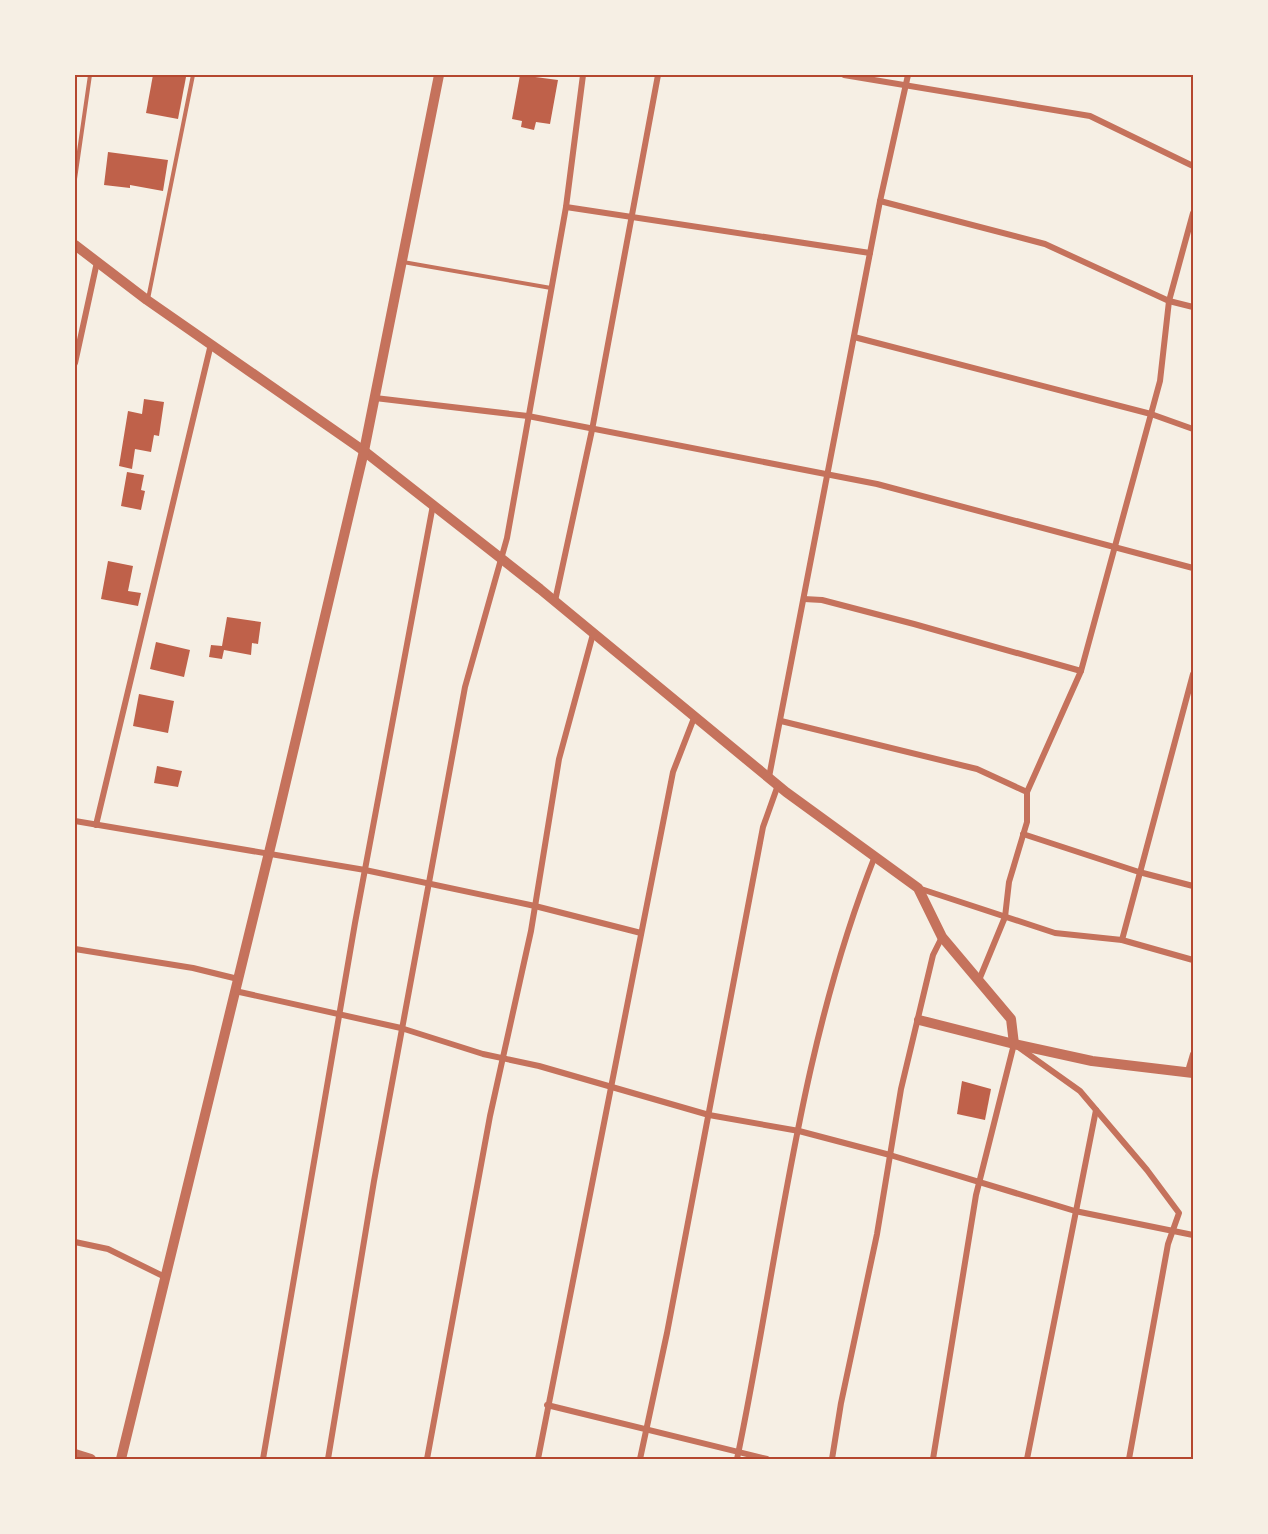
<svg xmlns="http://www.w3.org/2000/svg" width="1268" height="1534" viewBox="0 0 1268 1534" font-family="'Titillium Web',sans-serif">
	<style>
		.building { fill: #bf614a }
		.lines { fill: none; stroke-linecap: round; stroke-linejoin: round }
		.service { stroke: #c5725c; stroke-width: 4 }
		.minor { stroke: #c5725c; stroke-width: 6 }
		.tertiary { stroke: #c5725c; stroke-width: 10 }
		.neatline { fill: none; stroke: #b5482f; stroke-width: 2 }
	</style>
	<rect width="100%" height="100%" fill="#f6efe4"/>
	<!-- building -->
	<g class="building">
		<polygon points="153,75 186,77 178,119 146,113"/>
		<polygon points="520,75 558,80 550,124 536,122 534,130 521,127 522,121 512,119"/>
		<polygon points="108,152 168,160 163,191 130,185 130,188 104,185"/>
		<polygon points="144,399 164,402 159,436 154,435 151,452 135,449 132,469 119,466 128,411 142,414"/>
		<polygon points="127,472 144,475 141,490 145,491 141,510 121,506"/>
		<polygon points="108,561 133,566 128,591 141,593 138,606 101,599"/>
		<polygon points="227,617 261,622 258,644 252,643 251,655 224,650 222,659 209,657 211,645 222,646"/>
		<polygon points="156,642 190,650 184,677 150,669"/>
		<polygon points="139,694 174,701 168,733 133,726"/>
		<polygon points="157,766 182,771 178,787 154,783"/>
		<polygon points="962,1081 991,1089 985,1120 957,1114"/>
	</g>
	<g class="lines">
		<!-- service -->
		<g class="service">
			<polyline points="75,179 90,75"/>
			<polyline points="403,262 551,288"/>
			<polyline points="148,299 193,75"/>
		</g>
		<!-- minor -->
		<g class="minor">
			<polyline points="844,75 1090,116 1193,166"/>
			<polyline points="880,201 1045,244 1169,301 1193,307"/>
			<polyline points="566,207 870,253"/>
			<polyline points="854,337 1151,414 1193,429"/>
			<polyline points="75,363 97,262"/>
			<polyline points="375,398 528,416 877,484 1193,568"/>
			<polyline points="804,599 822,600 914,624 1081,671"/>
			<polyline points="555,601 592,430 658,75"/>
			<polyline points="781,721 977,769 1027,792"/>
			<polyline points="769,777 880,201 908,75"/>
			<polyline points="75,821 365,870 535,906 641,933"/>
			<polyline points="96,825 211,344"/>
			<polyline points="1023,834 1139,872 1193,886"/>
			<polyline points="918,888 1055,933 1122,940 1193,960"/>
			<polyline points="1122,940 1193,674"/>
			<polyline points="75,949 193,968 238,979"/>
			<polyline points="979,980 1005,917 1009,882 1027,822 1027,792 1081,671 1160,381 1169,301 1193,213"/>
			<polyline points="235,991 401,1028 483,1054 539,1066 709,1115 799,1131 890,1155 1075,1211 1193,1235"/>
			<polyline points="1188,1071 1193,1054"/>
			<polyline points="75,1242 108,1249 165,1277"/>
			<polyline points="547,1405 767,1459"/>
			<polyline points="263,1459 355,923 433,505"/>
			<polyline points="328,1459 374,1181 465,687 507,538 566,207 583,75"/>
			<polyline points="427,1459 490,1116 531,931 559,759 593,634"/>
			<polyline points="538,1459 673,772 694,718"/>
			<polyline points="640,1459 667,1333 763,827 778,785"/>
			<path d="M737,1459C779,1258 798,1049 875,856"/>
			<polyline points="832,1459 841,1403 877,1234 901,1089 933,955 942,937"/>
			<polyline points="933,1459 976,1195 1014,1044 1080,1091 1147,1170 1179,1213 1168,1244 1129,1459"/>
			<polyline points="1027,1459 1096,1110"/>
		</g>
		<!-- tertiary -->
		<g class="tertiary">
			<polyline points="75,245 147,300 364,451 540,589 786,792 918,888 942,937 1011,1019 1014,1044"/>
			<polyline points="919,1020 1014,1044 1092,1061 1193,1073"/>
			<polyline points="75,1454 91,1459"/>
			<polyline points="121,1459 275,828 364,451 439,75"/>
		</g>
	</g>
	<!-- border -->
	<rect width="1268" height="1534" fill="none" stroke="#f6efe4" stroke-width="153"/>
	<rect x="76" y="76" width="1116" height="1382" class="neatline"/>
</svg>
